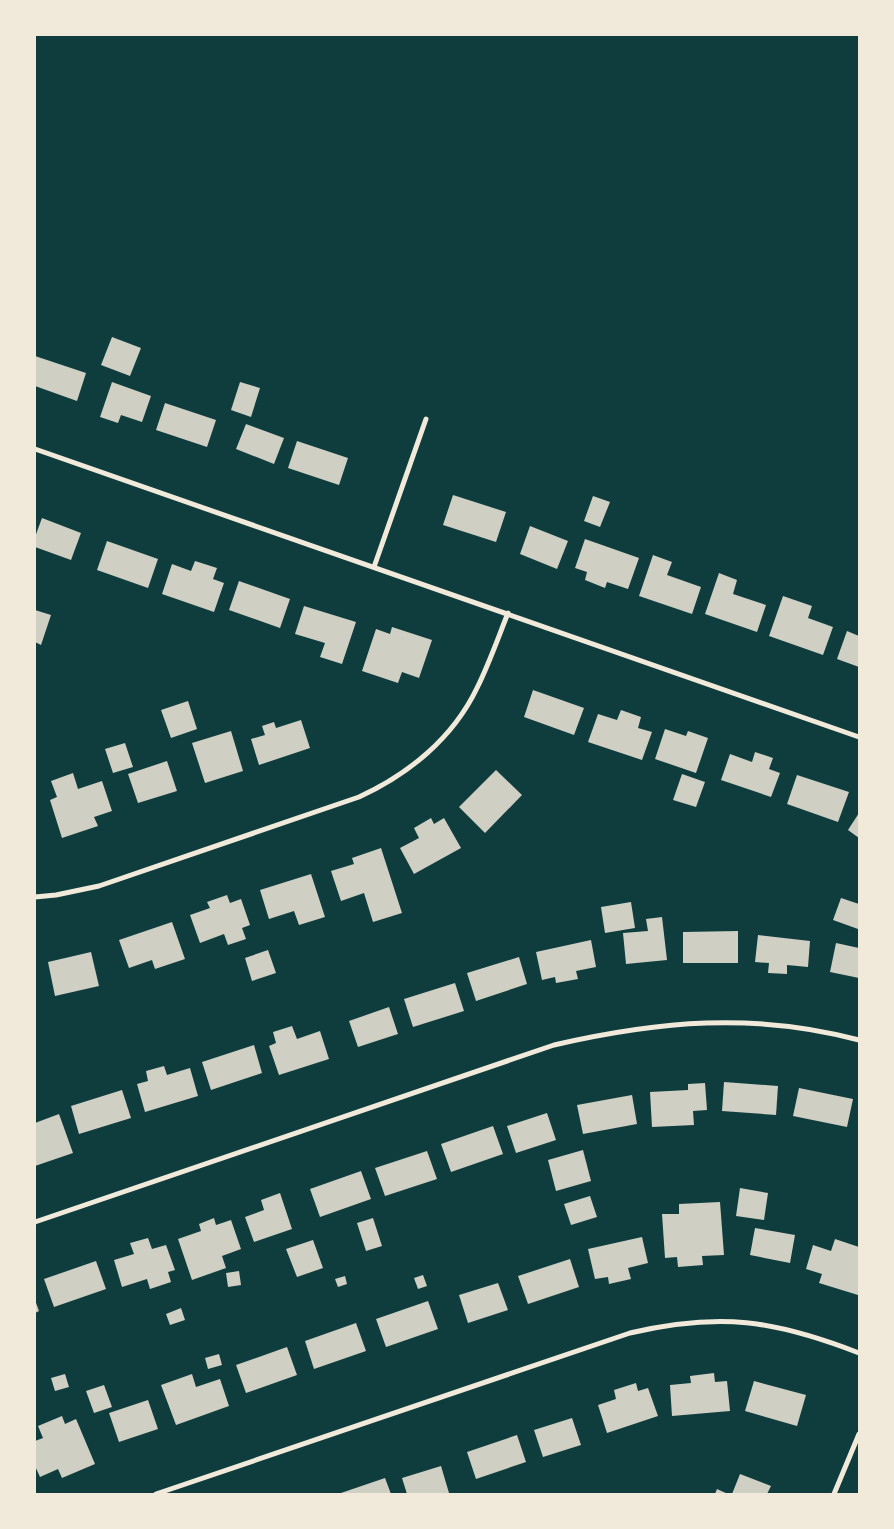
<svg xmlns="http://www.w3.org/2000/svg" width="894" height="1529" viewBox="0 0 894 1529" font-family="'Nunito Sans',sans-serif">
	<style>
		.building { fill: #cfcfc3 }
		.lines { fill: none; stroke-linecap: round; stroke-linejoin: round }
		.minor { stroke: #f1e9da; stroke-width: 5 }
	</style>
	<rect width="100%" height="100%" fill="#0f3d3e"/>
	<!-- building -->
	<g class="building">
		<polygon points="112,337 141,348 130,376 101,365"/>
		<polygon points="35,356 86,373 77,401 35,386"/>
		<polygon points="112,382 151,396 142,422 121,415 118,423 100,417"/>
		<polygon points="240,382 260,388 251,417 231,410"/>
		<polygon points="165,403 216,420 207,447 156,430"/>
		<polygon points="246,424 284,438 274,464 236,449"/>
		<polygon points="297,441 348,458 339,485 288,468"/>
		<polygon points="453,495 506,512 496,542 443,525"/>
		<polygon points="593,496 610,502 600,527 584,521"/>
		<polygon points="42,518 81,533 71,560 35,547 35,537"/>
		<polygon points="530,526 568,541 557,569 520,554"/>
		<polygon points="585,539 639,558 628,589 607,582 605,588 585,580 587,572 575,568"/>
		<polygon points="107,541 158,559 148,588 97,570"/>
		<polygon points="653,555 672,562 667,575 701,587 692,614 639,596"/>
		<polygon points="195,561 217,568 213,579 224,583 214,612 162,594 172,564 191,571"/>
		<polygon points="719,573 737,580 733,594 766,605 757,632 705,614"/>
		<polygon points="239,581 290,599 280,628 229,610"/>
		<polygon points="783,596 812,606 808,618 833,627 823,655 769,636"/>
		<polygon points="304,606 356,622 342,664 320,657 325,643 295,634"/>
		<polygon points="35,610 51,615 41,645 35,642"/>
		<polygon points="392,627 432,640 419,678 402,672 398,683 362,671 376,629 390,634"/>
		<polygon points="847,631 859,636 859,667 837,659"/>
		<polygon points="533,690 584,708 574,735 524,717"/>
		<polygon points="188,701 197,729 171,738 161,710"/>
		<polygon points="621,710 641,717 638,728 652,732 642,760 588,742 598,714 617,720"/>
		<polygon points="301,720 310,748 259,765 251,739 265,735 262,726 274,722 276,728"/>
		<polygon points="665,729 686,736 688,731 708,738 696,773 655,759"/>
		<polygon points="231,731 243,771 205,783 192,743"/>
		<polygon points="125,743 133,767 113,773 105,749"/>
		<polygon points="755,752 773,758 769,769 780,773 771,797 721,780 730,754 752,762"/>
		<polygon points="167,761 177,791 138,803 128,774"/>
		<polygon points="496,770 522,795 485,833 459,807"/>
		<polygon points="73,773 78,789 102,781 112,811 94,817 98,826 62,838 50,800 57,797 51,781"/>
		<polygon points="682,774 705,782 696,807 673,800"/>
		<polygon points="797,775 849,792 838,822 787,804"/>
		<polygon points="859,813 859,838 848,830"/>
		<polygon points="431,818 434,824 444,818 461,848 414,874 400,848 419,838 414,828"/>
		<polygon points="381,848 402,913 373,922 364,893 341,901 331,871 354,864 352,858"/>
		<polygon points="311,874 325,917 299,925 294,911 269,919 260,890"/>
		<polygon points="227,895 230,903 241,899 250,925 242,928 246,939 228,945 224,934 200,943 190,915 210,908 207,902"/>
		<polygon points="841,898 859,904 858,929 833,920"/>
		<polygon points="631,902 635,928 605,933 601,907"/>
		<polygon points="662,917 667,960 626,964 623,933 648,931 646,919"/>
		<polygon points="172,922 185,959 155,969 152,960 129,968 119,940"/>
		<polygon points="738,931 738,963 683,963 683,932"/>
		<polygon points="758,935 810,941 808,967 787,965 787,974 768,973 769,963 755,962"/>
		<polygon points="591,940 596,967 576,971 578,979 556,983 555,977 542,980 536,952"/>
		<polygon points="836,943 859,948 859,978 830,972"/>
		<polygon points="268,950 276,973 252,981 245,958"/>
		<polygon points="91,952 99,986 55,996 48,962"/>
		<polygon points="519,957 527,984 476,1001 467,973"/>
		<polygon points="455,983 464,1011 413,1027 404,999"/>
		<polygon points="389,1007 398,1034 358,1047 349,1021"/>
		<polygon points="292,1026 297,1039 320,1031 329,1059 279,1075 269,1046 276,1043 273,1032"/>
		<polygon points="254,1045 262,1073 211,1090 202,1062"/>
		<polygon points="164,1066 167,1075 190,1068 198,1096 145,1112 137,1084 148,1081 146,1071"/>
		<polygon points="724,1082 778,1086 776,1115 722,1111"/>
		<polygon points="705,1083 707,1110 693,1111 694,1125 652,1127 650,1092 688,1090 688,1084"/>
		<polygon points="799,1088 853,1099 847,1127 793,1116"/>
		<polygon points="122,1090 131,1118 79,1134 71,1106"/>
		<polygon points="632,1095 637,1124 583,1134 577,1105"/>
		<polygon points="547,1113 556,1140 516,1153 507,1126"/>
		<polygon points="59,1114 73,1153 35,1166 35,1123"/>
		<polygon points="493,1126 503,1154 451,1172 441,1144"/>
		<polygon points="583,1150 591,1181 556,1191 548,1160"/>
		<polygon points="427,1151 437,1179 385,1196 375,1168"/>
		<polygon points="361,1171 371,1199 320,1217 310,1189"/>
		<polygon points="740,1188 768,1193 764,1220 736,1216"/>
		<polygon points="280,1193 292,1229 254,1242 245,1217 264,1210 261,1200"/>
		<polygon points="590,1196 597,1217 571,1225 564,1204"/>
		<polygon points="720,1202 724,1255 702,1256 703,1265 678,1267 677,1257 665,1258 662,1214 679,1214 679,1204"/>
		<polygon points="214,1218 216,1225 231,1220 241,1249 222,1256 226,1268 192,1280 178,1239 201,1231 199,1224"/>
		<polygon points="373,1218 382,1246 366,1251 357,1223"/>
		<polygon points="755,1228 795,1235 790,1263 750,1255"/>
		<polygon points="642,1237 648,1263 628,1268 631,1279 609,1284 608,1277 595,1279 588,1249"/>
		<polygon points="148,1238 152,1249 166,1245 175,1270 168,1272 171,1282 150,1289 147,1279 122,1287 114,1260 134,1254 130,1243"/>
		<polygon points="835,1239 859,1247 858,1295 819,1283 822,1274 806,1269 813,1245 831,1251"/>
		<polygon points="313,1240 323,1268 297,1277 286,1249"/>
		<polygon points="570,1259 579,1287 528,1304 518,1276"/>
		<polygon points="96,1261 106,1289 54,1307 44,1279"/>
		<polygon points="239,1271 241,1285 228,1287 226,1273"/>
		<polygon points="423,1275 427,1286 418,1289 414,1278"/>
		<polygon points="345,1276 347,1284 338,1287 335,1279"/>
		<polygon points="498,1283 508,1310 468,1323 459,1295"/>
		<polygon points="35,1300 39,1311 35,1313"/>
		<polygon points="428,1301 438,1329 386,1347 376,1319"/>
		<polygon points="181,1308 185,1320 170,1325 166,1314"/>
		<polygon points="356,1323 366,1351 314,1369 305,1341"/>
		<polygon points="287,1347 297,1375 246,1393 236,1365"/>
		<polygon points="219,1354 222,1365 208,1369 205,1358"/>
		<polygon points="714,1373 715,1382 727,1381 730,1411 672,1416 670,1385 691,1383 690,1376"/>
		<polygon points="65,1374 69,1387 55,1391 51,1378"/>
		<polygon points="192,1374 196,1387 220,1379 229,1406 176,1425 161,1385"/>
		<polygon points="754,1381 806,1395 797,1426 745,1411"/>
		<polygon points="636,1383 638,1391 648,1388 658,1416 607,1433 598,1405 616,1399 614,1390"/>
		<polygon points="104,1385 112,1407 94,1413 86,1391"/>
		<polygon points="148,1400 158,1429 119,1442 109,1413"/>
		<polygon points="62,1416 65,1424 76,1419 95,1464 62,1478 58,1469 40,1477 35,1466 35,1441 43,1438 38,1426"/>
		<polygon points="572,1418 581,1445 543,1457 534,1430"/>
		<polygon points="517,1435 526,1462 476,1479 467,1452"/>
		<polygon points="441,1466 449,1493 407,1494 402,1478"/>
		<polygon points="740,1474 771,1486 767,1494 732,1494"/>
		<polygon points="385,1478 391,1494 338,1494"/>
		<polygon points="717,1489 728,1494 715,1494"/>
	</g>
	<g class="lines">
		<!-- minor -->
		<g class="minor">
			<polyline points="35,449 859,737"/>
			<polyline points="374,567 426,419"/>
			<path d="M35,897L56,895L99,886L359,797C409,774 453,738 477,688C489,664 498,638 508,613"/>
			<path d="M35,1222L554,1045C658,1021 754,1012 859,1040"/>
			<path d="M156,1494L630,1333C720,1312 774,1320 859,1353"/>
			<polyline points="834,1494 859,1434"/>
		</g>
	</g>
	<!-- border -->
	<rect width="894" height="1529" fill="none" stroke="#f1e9da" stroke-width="72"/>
</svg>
